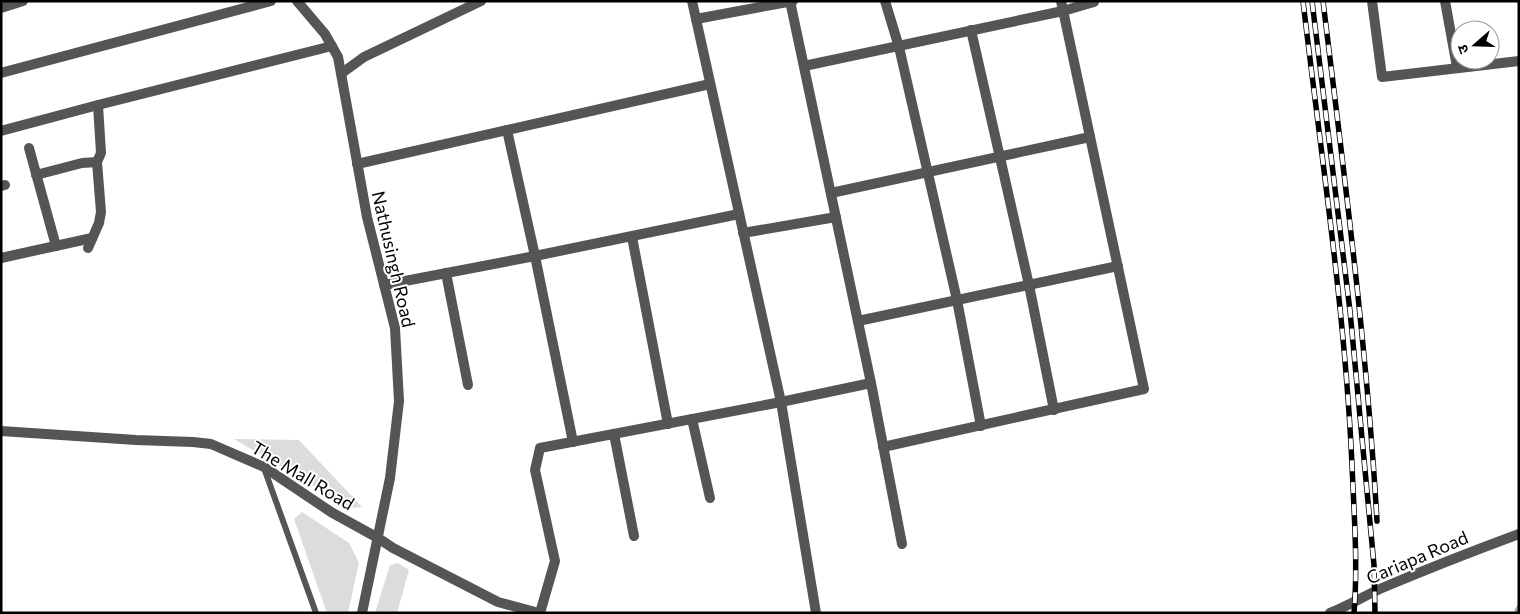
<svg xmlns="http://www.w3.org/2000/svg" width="1520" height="614" viewBox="0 0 1520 614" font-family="Commissioner,'Noto Sans Devanagari',sans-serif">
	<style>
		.green { fill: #dcdcdc }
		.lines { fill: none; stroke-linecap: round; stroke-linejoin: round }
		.service { stroke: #555; stroke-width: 6 }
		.minor { stroke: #555; stroke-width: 10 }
		.tertiary { stroke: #555; stroke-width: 10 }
		.rail-casing { stroke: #000; stroke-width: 5.5 }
		.rail { stroke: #fff; stroke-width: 4; stroke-dasharray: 11; stroke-linecap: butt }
		.wall { fill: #a9a9a9 }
		.labels { text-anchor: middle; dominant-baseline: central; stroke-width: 4; stroke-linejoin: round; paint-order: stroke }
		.street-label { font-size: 18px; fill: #000; stroke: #fff }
	</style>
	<rect width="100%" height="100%" fill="#fff"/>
	<!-- green -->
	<g class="green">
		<polygon points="234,439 299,440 362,507 351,508"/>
		<polygon points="302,512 349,543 359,563 348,613 327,613 294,519"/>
		<polygon points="398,563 409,570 397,613 375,613 390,565"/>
	</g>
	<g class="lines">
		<!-- service -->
		<polyline class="service" points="264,468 316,613"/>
		<!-- minor -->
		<g class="minor">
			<polyline points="297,1 325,34 338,57 367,217 395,328 399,401 390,478 362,613"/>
			<polyline points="692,1 781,402 816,613"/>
			<polyline points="790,1 871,383 902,544"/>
			<polyline points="885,1 899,47 957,300 981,426"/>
			<polyline points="1372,1 1382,77 1519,61"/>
			<polyline points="1445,1 1457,67"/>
			<polyline points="1,8 23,1"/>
			<polyline points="696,19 793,1"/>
			<polyline points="971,30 1029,285 1054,410"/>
			<polyline points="804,66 1063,11 1094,2"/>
			<polyline points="1,73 271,1"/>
			<polyline points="342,73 364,57 481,1"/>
			<polyline points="507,130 535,256 573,442"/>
			<polyline points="1,131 98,105 332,46"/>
			<polyline points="29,148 56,246"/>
			<polyline points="357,164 710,84"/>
			<polyline points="36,175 82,163 97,162"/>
			<polyline points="1,186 5,185"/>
			<polyline points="831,193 1090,137"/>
			<polyline points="743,233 836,217"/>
			<polyline points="632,237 668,424"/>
			<polyline points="88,248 99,223 101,212 97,162 101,153 98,105"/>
			<polyline points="1,258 92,238"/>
			<polyline points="446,273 468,385"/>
			<polyline points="384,285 535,256 739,214"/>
			<polyline points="858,321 1118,266"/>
			<polyline points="692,419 710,498"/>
			<polyline points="614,434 634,536"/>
			<polyline points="883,447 1144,389 1061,1"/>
			<polyline points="540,613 555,561 535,470 540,448 781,402 871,383"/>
		</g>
		<!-- tertiary -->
		<g class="tertiary">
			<polyline points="1,431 136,440 193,442 211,444 264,467 331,512 378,538 393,548 498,602 539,613"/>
			<path d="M1330,613C1348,606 1364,596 1382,588C1427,569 1473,551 1519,534"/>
		</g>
		<defs>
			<g id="rail">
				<path d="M1303,1C1321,155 1345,310 1352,465C1354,514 1358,564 1354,613"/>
				<polyline points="1312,1 1350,311 1374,565 1375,613"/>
				<path d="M1323,1C1344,174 1367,347 1377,521"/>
			</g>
		</defs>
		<!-- rail casing -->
		<use href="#rail" class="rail-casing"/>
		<!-- rail -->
		<use href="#rail" class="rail"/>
	</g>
	<!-- wall -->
	<polygon class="wall" points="1519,603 1519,613 1514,613 1515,609"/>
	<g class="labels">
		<!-- street labels -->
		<g class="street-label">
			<text transform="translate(394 259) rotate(77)">Nathusingh Road</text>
			<text transform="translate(303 475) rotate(31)">The Mall Road</text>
			<text transform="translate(1417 557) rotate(-23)">Cariapa Road</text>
		</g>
	</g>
	<!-- border -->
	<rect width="1520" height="614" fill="none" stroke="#000000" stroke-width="5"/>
	<!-- north arrow -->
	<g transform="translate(1475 45) rotate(250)"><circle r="24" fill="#ffffff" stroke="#999999"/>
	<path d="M0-4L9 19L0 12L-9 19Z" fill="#000000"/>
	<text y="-8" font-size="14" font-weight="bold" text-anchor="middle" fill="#000000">उ</text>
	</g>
</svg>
